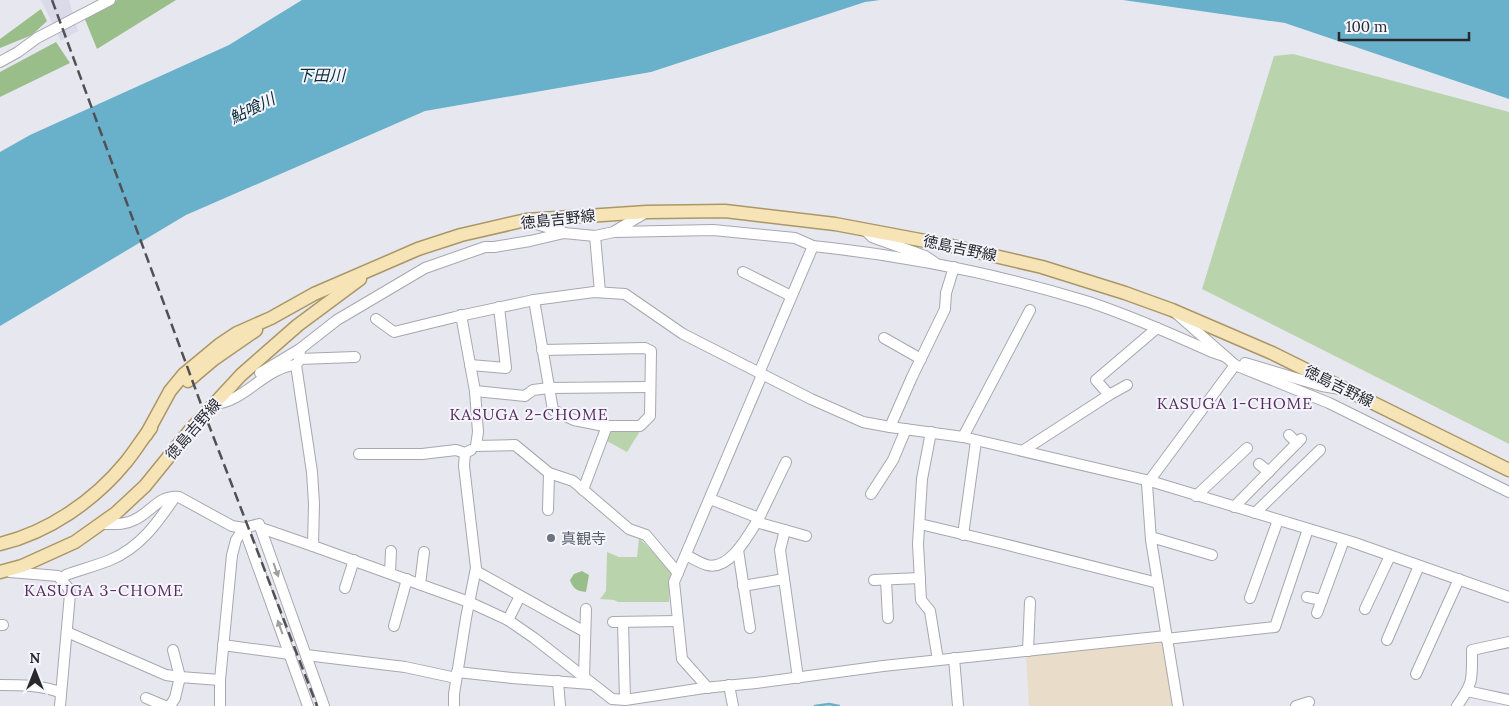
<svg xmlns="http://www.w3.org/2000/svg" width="1509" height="706" viewBox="0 0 1509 706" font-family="Lora,'Noto Sans JP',serif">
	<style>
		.industrial { fill: #e9dcc8 }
		.built { fill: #dbdaea }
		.green { fill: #b9d4ad }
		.forest { fill: #9abe8a }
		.water { fill: #69b0ca }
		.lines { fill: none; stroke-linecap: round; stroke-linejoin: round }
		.stream { stroke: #69b0ca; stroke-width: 2.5 }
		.minor-casing { stroke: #a7a7af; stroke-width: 12 }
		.major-casing { stroke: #ab9766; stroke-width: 15 }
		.minor { stroke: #fff; stroke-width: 10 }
		.major { stroke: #f7e4b6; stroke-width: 12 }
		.rail { stroke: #515155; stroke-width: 2.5; stroke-dasharray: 10 5; stroke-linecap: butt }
		.oneway { fill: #9f9fa0 }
		.worship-dot { fill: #6b7280; stroke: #f4f4fc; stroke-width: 2 }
		.labels { text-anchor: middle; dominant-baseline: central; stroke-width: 4; stroke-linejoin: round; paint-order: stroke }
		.street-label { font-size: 15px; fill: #29292c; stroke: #f4f4fc }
		.worship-label { font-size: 15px; fill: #5b616d; stroke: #f4f4fc; text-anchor: start }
		.water-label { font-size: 16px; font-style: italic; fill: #0b2f3a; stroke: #f4f4fc }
		.neighbourhood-label { font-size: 16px; letter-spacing: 1px; fill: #57295d; stroke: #f4f4fc }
	</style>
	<rect width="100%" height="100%" fill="#e7e7ef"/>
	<!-- industrial -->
	<polygon class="industrial" points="1163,643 1173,706 1029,706 1026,654"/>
	<!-- built -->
	<polygon class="built" points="41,0 69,0 78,31 61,41"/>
	<!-- green -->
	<g class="green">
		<polygon points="1293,54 1509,112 1509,444 1202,289 1274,56"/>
		<polygon points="626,429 640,431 627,452 607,441 611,430"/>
		<polygon points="639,538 674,573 670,580 669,602 618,602 614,600 600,599 606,591 607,552 619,557 637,557"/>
	</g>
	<!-- forest -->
	<g class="forest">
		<polygon points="117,0 176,0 97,49 84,17"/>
		<polygon points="41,9 47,21 32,35 0,48 0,39"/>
		<polygon points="56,42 70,63 0,97 0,72"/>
		<path d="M582,571L589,575L586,592C577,591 573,589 570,580L574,574Z"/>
	</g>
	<!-- water -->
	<g class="water">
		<polygon points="302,0 880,0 865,2 651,72 425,111 186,215 0,326 0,152 30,135 229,45"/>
		<polygon points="1123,0 1509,0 1509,99 1285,23"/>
	</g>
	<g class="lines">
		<!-- stream -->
		<polyline class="stream" points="815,706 829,704 839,706"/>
		<defs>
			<g id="minor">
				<polyline points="0,62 18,52 37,38 110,0"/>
				<polyline points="530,222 563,232"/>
				<polyline points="615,231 645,213"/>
				<polyline points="866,231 872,237 925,256 934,262"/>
				<polyline points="595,236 600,292"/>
				<polyline points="954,267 946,293 945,309 912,377 890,427 963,437 1150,481 1352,542 1509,597"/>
				<polyline points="743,272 791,296"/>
				<polyline points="534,300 553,410 574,420 604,426 640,426 650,416 651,351 645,348 542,350"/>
				<polyline points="1177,314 1235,365 1147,484 1151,540 1178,706"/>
				<polyline points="461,315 475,391 525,396 533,390 549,388 650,387"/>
				<polyline points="376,319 394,332 455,317 534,300 594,292 625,294 683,334 811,399 863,422 890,427"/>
				<polyline points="884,338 921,359"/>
				<polyline points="299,359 355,357"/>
				<polyline points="1245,363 1322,386 1340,389"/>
				<polyline points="470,365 506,368 499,307"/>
				<polyline points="1235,365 1329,403 1509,492"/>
				<polyline points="260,373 300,349"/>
				<polyline points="759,373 813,246"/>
				<polyline points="475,391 478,432 476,446 515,445 549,473 573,481 629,529 646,535 678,573"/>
				<polyline points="1109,395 1127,385"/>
				<path d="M214,404C245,402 265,367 296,365"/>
				<polyline points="931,432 922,479 918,544 921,600 930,611 938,660"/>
				<polyline points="1289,435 1297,443"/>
				<polyline points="963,437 1030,310"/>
				<polyline points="1024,450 1109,395 1096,380 1157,328"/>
				<polyline points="359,454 422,454 456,450 465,453 471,450"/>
				<polyline points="1259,464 1269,472"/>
				<polyline points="583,490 607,426"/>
				<polyline points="871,494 893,460 906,429"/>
				<polyline points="1196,496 1247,448"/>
				<polyline points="1234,507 1301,439"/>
				<polyline points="548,510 549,473"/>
				<polyline points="1255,513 1320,450"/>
				<polyline points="759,518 786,462"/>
				<polyline points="756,522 806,536"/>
				<path d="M103,524C114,524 125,525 134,520C152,512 158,495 179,497L232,526L244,528L259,524L324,706"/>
				<polyline points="920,524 1000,543 1158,583"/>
				<polyline points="244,528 308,706"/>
				<polyline points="261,528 313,546"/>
				<polyline points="785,530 780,550 798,678"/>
				<polyline points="963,535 976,441"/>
				<polyline points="1151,537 1212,555"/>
				<polyline points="738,550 750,628"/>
				<path d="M686,555C692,558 700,563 707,565C730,571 749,534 759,518L710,499"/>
				<polyline points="476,571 585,632"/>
				<polyline points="10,572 58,576 69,589 70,594 60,706"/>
				<polyline points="390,573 391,551"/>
				<path d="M66,575C80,570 95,566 110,560C140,548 158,522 175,497"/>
				<polyline points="874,580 920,578"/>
				<polyline points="886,580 888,618"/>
				<polyline points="420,584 424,552"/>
				<polyline points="743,586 784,579"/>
				<polyline points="345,588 354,560"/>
				<polyline points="1307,597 1322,600"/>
				<polyline points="1250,598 1278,520"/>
				<polyline points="1365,609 1390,556"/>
				<polyline points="1317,613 1344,540"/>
				<polyline points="508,620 520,596"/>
				<polyline points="613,622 678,621"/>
				<polyline points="623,622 625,700"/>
				<polyline points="0,625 3,625"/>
				<polyline points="394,626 407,579"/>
				<polyline points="67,632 166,675 180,677 173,650"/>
				<path d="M1166,636L883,666L756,683L704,688L625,700L612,699L534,638L508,620L469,602L313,546L314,504L312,472L296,365L299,361L300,349L337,320L425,268L485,247H494L530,241L564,233L595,236L614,232L713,230L795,238L813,246C907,256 999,274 1089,302C1131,316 1172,334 1212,352L1224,356"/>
				<polyline points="1166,639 1275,627 1308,529"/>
				<polyline points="1387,640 1419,566"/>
				<polyline points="223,645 290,654"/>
				<polyline points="1028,651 1030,602"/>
				<polyline points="306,655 405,667 456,678"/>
				<polyline points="954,658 958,706"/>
				<polyline points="457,672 512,678 591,684"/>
				<polyline points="1416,674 1459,579"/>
				<polyline points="584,678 586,609"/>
				<polyline points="558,681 560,706"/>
				<path d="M0,685C19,685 44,685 61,693"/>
				<polyline points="729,685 733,706"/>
				<polyline points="708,688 682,659 674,582 762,375"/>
				<polyline points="1467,691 1509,700"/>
				<polyline points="146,698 165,706"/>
				<polyline points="170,706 175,698 180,677 220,680"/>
				<polyline points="220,706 220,680 232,555 236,540 244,528"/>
				<polyline points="454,706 454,694 466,618 476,568 464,466 465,453"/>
				<polyline points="1296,706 1309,702"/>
				<path d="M1457,706C1474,682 1472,679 1472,650L1509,642"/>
			</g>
			<g id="major">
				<polyline points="188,381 214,359 256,330"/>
				<polyline points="146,435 170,391 184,374 219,345 237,333 271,318 314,294 418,249 461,235 526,220 647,212 725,211 835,224 952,246 1042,267 1125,293 1172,310 1272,353 1509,470"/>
				<path d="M0,544C49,532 94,501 126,462C135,451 142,439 151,428"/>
				<polyline points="0,572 22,566 75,542 116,513 145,486 192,428 241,375 298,325 360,279"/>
			</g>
		</defs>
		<!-- minor casing -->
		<use href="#minor" class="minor-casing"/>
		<!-- major casing -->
		<use href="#major" class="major-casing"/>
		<!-- minor -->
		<use href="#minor" class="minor"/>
		<!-- major -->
		<use href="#major" class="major"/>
		<!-- rail -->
		<polyline class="rail" points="52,0 205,415 317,706"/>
	</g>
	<!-- one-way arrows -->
	<defs><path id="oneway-solid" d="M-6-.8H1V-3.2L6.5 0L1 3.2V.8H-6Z" transform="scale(1.25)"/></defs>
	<g class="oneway">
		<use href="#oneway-solid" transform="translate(276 570) rotate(70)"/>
		<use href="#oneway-solid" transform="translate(280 627) rotate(-110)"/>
	</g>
	<!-- markers -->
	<circle class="worship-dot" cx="551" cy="538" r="5"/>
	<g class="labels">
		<!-- street labels -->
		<g class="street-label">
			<text transform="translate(558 219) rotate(-6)">徳島吉野線</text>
			<text transform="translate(960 248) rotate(12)">徳島吉野線</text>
			<text transform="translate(1339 386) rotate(26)">徳島吉野線</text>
			<text transform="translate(193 429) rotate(-49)">徳島吉野線</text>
		</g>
		<!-- worship labels -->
		<g class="worship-label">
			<text x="561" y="538">真観寺</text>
		</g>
		<!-- water labels -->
		<g class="water-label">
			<text x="321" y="75">下田川</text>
			<text transform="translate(252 108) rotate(-26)">鮎喰川</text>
		</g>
		<!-- neighbourhood labels -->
		<g class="neighbourhood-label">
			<text x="1235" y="403">KASUGA 1-CHOME</text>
			<text x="529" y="414">KASUGA 2-CHOME</text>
			<text x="104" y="590">KASUGA 3-CHOME</text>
		</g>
	</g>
	<!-- north arrow -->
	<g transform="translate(35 671)" stroke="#f4f4fc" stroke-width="4" paint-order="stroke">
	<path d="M0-4L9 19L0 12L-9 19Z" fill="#29292c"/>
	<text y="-8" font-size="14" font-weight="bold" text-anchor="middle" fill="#29292c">N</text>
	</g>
	<!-- scale -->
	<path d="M1339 32v8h130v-8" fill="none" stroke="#29292c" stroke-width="2.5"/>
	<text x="1346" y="32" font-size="15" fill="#29292c" stroke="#f4f4fc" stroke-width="4" paint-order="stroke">100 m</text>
</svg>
